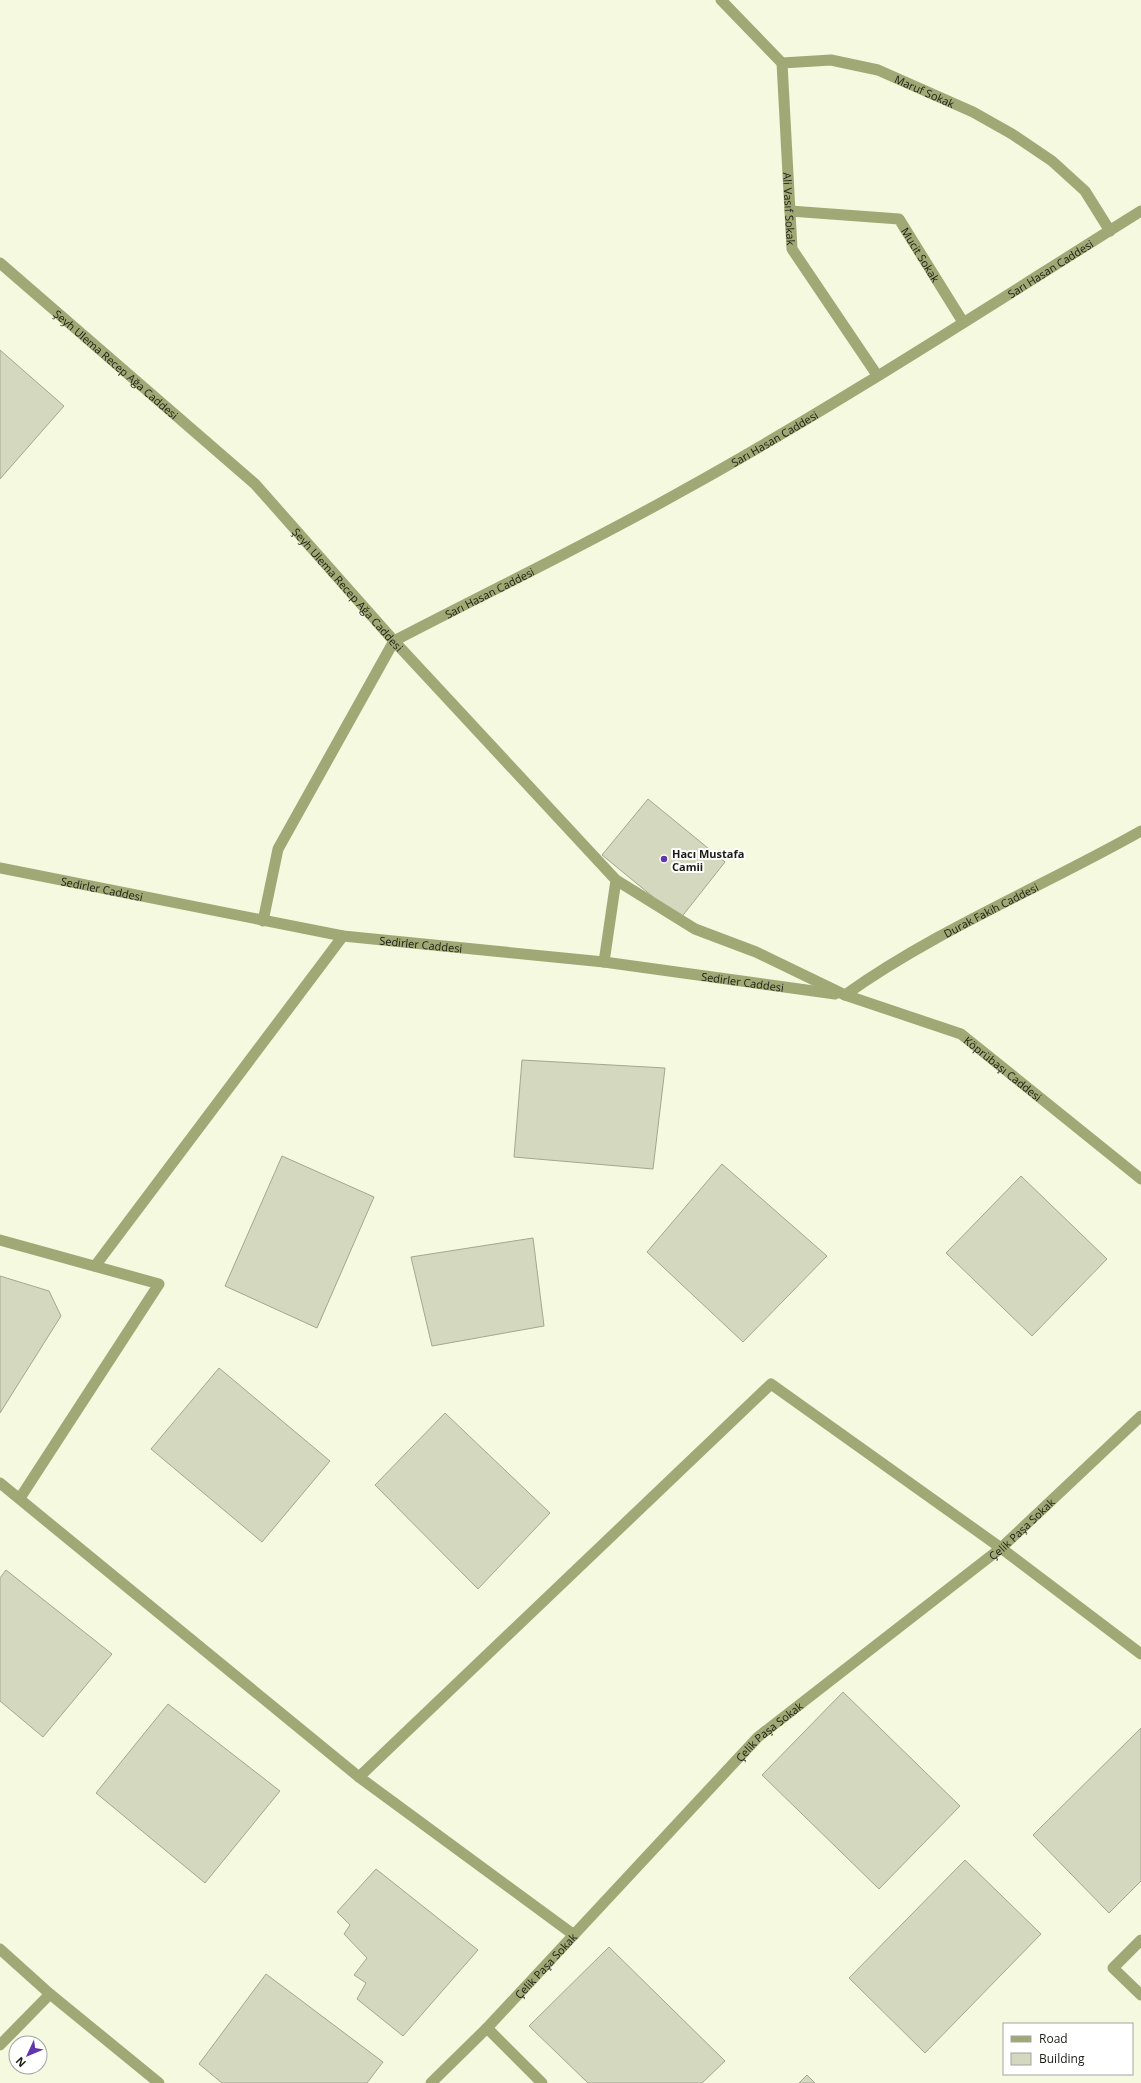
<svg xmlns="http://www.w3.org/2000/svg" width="1141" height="2083" viewBox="0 0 1141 2083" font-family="'Open Sans',sans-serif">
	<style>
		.building { fill: #d3d8bf; stroke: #a3a790 }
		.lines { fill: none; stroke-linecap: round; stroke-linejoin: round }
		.minor { stroke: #a0a975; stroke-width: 11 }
		.tertiary { stroke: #a0a975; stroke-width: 11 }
		.poi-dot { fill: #6335ad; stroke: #fff; stroke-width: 1.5 }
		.labels { text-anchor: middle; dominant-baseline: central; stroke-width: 4; stroke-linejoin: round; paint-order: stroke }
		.street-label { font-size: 11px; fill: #1b1d14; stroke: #fff }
		.poi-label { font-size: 11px; font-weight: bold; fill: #1b1d14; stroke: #fff; text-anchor: start }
	</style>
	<rect width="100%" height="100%" fill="#f4f9df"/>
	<!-- building -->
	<g class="building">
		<polygon points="0,350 64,406 0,479"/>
		<polygon points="648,799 725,862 680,919 602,855"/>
		<polygon points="522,1060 665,1068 653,1169 514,1157"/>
		<polygon points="282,1156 374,1197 317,1328 225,1286"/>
		<polygon points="722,1164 827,1256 743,1342 647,1252"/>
		<polygon points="1021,1176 1107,1259 1032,1336 946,1253"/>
		<polygon points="533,1238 544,1326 432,1346 411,1257"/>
		<polygon points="0,1276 49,1291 61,1316 0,1413"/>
		<polygon points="219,1368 330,1461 262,1542 151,1449"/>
		<polygon points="445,1413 550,1513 478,1589 375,1485"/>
		<polygon points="6,1570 112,1654 43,1737 0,1701 0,1578"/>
		<polygon points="843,1692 960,1806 879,1889 762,1775"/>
		<polygon points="168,1704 280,1791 205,1883 96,1793"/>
		<polygon points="1141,1728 1141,1881 1109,1913 1033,1835"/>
		<polygon points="965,1860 1041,1934 925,2053 849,1978"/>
		<polygon points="376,1869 478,1950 403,2036 357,1999 366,1983 354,1975 367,1958 344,1934 350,1925 337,1912"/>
		<polygon points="609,1947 725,2061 702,2083 588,2083 529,2026"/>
		<polygon points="266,1974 383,2062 367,2083 222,2083 199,2064"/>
		<polygon points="807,2075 815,2083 799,2083"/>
	</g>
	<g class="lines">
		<!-- minor -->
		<g class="minor">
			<path id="s1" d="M721,0L782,63L831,60L878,70L973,112L1012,134L1052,161L1085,191L1110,231"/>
			<path id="s2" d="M782,63L792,249L877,375"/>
			<path id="s3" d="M790,211L899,219L963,322"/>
			<polyline points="263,921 278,849 394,641"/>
			<polyline points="0,1240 159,1284 20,1498"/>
			<polyline points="95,1266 343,936"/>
			<polyline points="0,1483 359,1777 574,1935"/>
			<polyline points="359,1777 771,1384 1001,1548 1141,1654"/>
			<polyline points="1141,1940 1113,1968 1141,1995"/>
			<polyline points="0,1949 50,1994 159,2083"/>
			<polyline points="487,2028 542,2083"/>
			<polyline points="0,2045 50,1994"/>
			<path id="s4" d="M431,2083L487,2028L758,1737L1001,1548L1141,1416"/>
		</g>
		<!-- tertiary -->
		<g class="tertiary">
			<path id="s5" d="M0,263L255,484L394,641L616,880L695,929L756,952L845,995L961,1034L1141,1179"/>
			<path id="s6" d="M394,641C490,591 588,544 682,491C839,404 989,306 1141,211"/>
			<path id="s7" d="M0,868L343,936L604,962L835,994"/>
			<polyline points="604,962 616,880"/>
			<path id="s8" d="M845,995C936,930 1044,886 1141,831"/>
		</g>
	</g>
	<!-- markers -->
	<circle class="poi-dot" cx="664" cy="859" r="4"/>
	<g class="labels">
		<!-- street labels -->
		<g class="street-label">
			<text stroke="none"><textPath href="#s1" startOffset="236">Maruf Sokak</textPath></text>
			<text stroke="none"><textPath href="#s2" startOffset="146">Ali Vasıf Sokak</textPath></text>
			<text stroke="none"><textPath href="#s3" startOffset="151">Mucit Sokak</textPath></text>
			<text stroke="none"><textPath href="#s6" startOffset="755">Sarı Hasan Caddesi</textPath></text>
			<text stroke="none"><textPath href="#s5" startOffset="154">Şeyh Ulema Recep Ağa Caddesi</textPath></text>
			<text stroke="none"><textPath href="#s6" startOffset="431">Sarı Hasan Caddesi</textPath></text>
			<text stroke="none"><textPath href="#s5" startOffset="478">Şeyh Ulema Recep Ağa Caddesi</textPath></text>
			<text stroke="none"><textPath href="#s6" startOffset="107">Sarı Hasan Caddesi</textPath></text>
			<text stroke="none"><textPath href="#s7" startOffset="104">Sedirler Caddesi</textPath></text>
			<text stroke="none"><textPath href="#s8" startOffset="169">Durak Fakih Caddesi</textPath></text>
			<text stroke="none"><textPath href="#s7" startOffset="428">Sedirler Caddesi</textPath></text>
			<text stroke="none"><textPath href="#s7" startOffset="752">Sedirler Caddesi</textPath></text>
			<text stroke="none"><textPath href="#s5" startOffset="1307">Köprübaşı Caddesi</textPath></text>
			<text stroke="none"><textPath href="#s4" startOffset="812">Çelik Paşa Sokak</textPath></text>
			<text stroke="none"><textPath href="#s4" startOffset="488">Çelik Paşa Sokak</textPath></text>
			<text stroke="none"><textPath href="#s4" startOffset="164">Çelik Paşa Sokak</textPath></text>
		</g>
		<!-- poi labels -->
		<g class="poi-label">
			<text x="672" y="853">Hacı Mustafa<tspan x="672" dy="13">Camii</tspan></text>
		</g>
	</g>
	<!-- legend -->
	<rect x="1003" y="2023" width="130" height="52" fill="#ffffff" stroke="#a4a5a1"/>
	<rect x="1011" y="2036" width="20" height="6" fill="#a0a975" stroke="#a4a5a1"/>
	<text x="1039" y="2043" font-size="12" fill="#1b1d14">Road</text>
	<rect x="1011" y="2053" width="20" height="12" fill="#d3d8bf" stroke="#a4a5a1"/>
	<text x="1039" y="2063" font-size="12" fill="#1b1d14">Building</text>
	<!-- north arrow -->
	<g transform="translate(28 2055) rotate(226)"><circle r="19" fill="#ffffff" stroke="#a4a5a1"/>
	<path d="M0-3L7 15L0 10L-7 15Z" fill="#6335ad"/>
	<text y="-6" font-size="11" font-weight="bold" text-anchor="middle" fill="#1b1d14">N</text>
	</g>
</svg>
